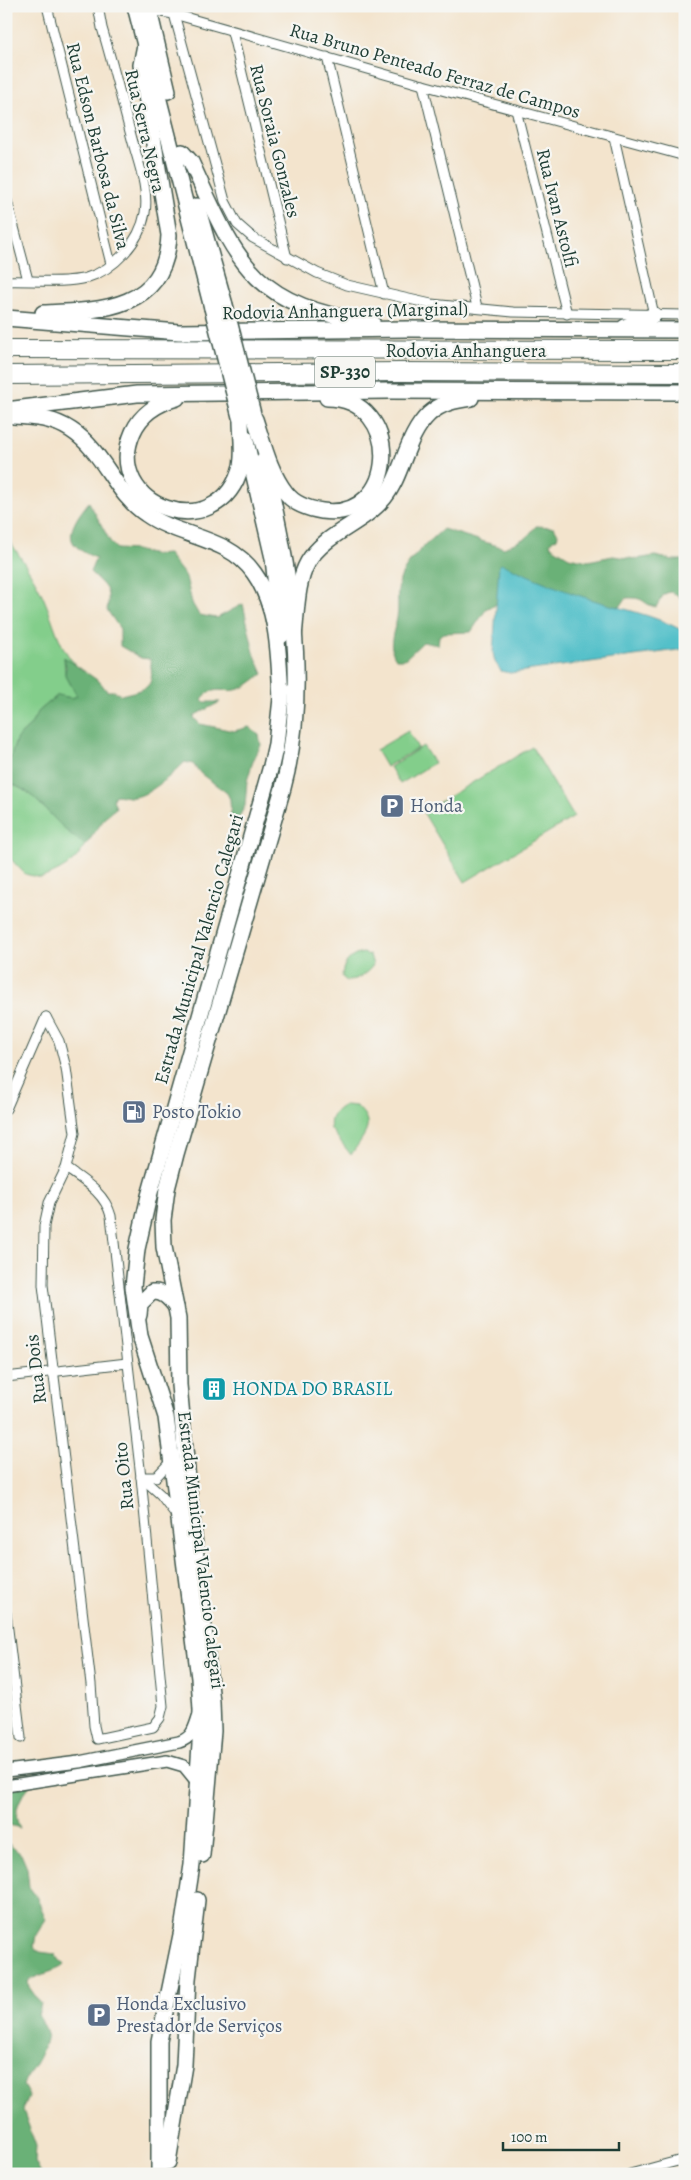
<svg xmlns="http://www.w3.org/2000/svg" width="691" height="2180" viewBox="0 0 691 2180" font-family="Alegreya,serif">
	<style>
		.green { fill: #83ce8b; stroke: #518660 }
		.forest { fill: #6ab177; stroke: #447756 }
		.water { fill: #52c0c9; stroke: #387e7e }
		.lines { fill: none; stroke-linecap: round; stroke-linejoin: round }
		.minor-casing { stroke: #3f564b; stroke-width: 11 }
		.tertiary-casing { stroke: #3f564b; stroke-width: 14 }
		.primary-casing { stroke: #3f564b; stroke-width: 18 }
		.trunk-casing { stroke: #3f564b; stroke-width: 18 }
		.motorway-casing { stroke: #3f564b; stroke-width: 20 }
		.minor { stroke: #fff; stroke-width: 9 }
		.tertiary { stroke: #fff; stroke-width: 11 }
		.primary { stroke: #fff; stroke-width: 15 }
		.trunk { stroke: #fff; stroke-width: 15 }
		.motorway { stroke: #fff; stroke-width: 18 }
		.primary-bridge-casing { stroke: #3f564b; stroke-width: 18; stroke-linecap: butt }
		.primary-bridge { stroke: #fff; stroke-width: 15 }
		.labels { text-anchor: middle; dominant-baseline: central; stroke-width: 4.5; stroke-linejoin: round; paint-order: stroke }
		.shield { fill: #f6f6f2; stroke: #60746d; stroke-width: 1 }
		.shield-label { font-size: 18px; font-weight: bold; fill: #1f3d34 }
		.street-label { font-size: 19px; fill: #1f3d34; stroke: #f6f6f2 }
		.service-label { font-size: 19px; fill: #4e5e75; stroke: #f6f6f2; text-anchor: start }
		.culture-label { font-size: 19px; fill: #0d838f; stroke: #f6f6f2; text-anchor: start }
	</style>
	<rect width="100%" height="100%" fill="#f6f6f2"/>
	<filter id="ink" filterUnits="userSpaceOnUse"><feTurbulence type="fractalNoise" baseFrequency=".02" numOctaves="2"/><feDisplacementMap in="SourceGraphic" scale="10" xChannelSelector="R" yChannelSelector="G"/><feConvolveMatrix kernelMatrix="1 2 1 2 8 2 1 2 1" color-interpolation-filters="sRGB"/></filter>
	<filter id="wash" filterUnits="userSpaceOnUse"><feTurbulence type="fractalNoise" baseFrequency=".0096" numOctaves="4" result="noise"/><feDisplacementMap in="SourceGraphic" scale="20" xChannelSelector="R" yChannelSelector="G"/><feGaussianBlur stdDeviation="1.12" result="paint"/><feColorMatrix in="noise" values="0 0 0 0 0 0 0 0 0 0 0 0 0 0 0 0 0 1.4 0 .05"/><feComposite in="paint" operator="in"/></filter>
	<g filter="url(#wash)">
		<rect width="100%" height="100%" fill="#f3e4cd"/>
		<!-- green -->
		<g class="green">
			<path d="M6,535C19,556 35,577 44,599C54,621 58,647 76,665L64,658L65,674L77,696L71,698L58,695L39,711L30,726L17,738L10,759L6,763Z"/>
			<polygon points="408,731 418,748 386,767 376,750"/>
			<polygon points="423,746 434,763 400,784 390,767"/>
			<polygon points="532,747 574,817 465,882 423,812"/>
			<path d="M6,780C14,786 26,790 33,797C50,813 65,832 85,844C77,863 59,872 41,878L25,874L6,854Z"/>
			<path d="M363,953L370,955L373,965C368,973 357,980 347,981L342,977C342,964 350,955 363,953Z"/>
			<path d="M345,1105L356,1106C378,1124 363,1136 351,1155L331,1129C328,1118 335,1109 345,1105Z"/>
		</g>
		<!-- forest -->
		<g class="forest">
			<path d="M89,502L111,543L117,549L136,550L154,555L168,554L186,577L192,603L199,615L217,618L243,604L254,653L263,674C256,678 247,687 239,689C226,694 213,684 202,699L204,702H220L195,715L194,718L200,724L234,731L249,727L259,735L261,745L253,761L247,781L245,806L238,819L231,817L230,799L227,793L201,774L193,764L185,762C175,772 149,796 134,797C128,798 121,795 115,795L113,799L116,808L107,815L86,845C65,833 51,813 33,797C26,790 15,786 6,780V763L10,759L17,738L30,726L39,711L58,695L71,698L77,696L65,674L66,667L64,657L100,682L107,691H114L121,695C148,688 155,690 150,659L141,658L120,646V629L107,610C111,588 105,587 90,572L96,558C89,555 80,551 75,545C64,533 81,512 89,502Z"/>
			<path d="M536,526L554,527L558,534L557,538L550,542L551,546L569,557L588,561L613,556L636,559L655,556L673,560H685V602L676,594L670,592L664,594L656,607C641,604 647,597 626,598L620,607L503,594L494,606L487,608L471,632L443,633L439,636L438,645L423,642L405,659H396C387,646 394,632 397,618C399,609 397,600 398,590C400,564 425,546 443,529L504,548L527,537Z"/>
			<path d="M24,1777L32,1779V1783C21,1796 11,1811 20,1828L6,1824V1779Z"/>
			<path d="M6,1842L21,1854L27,1868L29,1887L36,1896L46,1919L36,1935L34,1947L40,1952L55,1954L64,1965C59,1971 38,1974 28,1981L29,1987L41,2004L38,2015C41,2020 44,2025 46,2030C50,2044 30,2071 23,2085L29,2096L23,2110L36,2146L35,2162L41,2174H6Z"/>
		</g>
		<!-- water -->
		<path class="water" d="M502,564C530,576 558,589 587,598C620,609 654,614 685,632V649L510,673L501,671L495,662L493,653L499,565Z"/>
	</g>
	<g filter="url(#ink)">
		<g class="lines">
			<defs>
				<g id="minor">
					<polyline points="47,6 111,264"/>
					<polyline points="148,10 174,14 423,85 685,156"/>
					<polyline points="174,14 225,201 237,224 253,238 317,273 347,285 431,304 513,312 685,315"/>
					<polyline points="232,32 287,258"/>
					<polyline points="327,57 384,294"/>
					<polyline points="423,85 477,307"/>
					<polyline points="516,110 567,314"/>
					<polyline points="614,137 654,315"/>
					<polyline points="6,197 28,280"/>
					<path d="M6,281C29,280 65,284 86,278C114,270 140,242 145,213C149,189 138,162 132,139C122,102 113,65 102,28L98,6"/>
					<path d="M46,1017L59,1041L66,1068L75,1133L66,1168L49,1203L44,1226L43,1285L91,1684L94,1726L97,1739L153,1727L160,1718L163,1706L141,1477L111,1216C105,1193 84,1181 66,1168"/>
					<polyline points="6,1109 46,1017"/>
					<polyline points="6,1377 127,1363"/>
					<polyline points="141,1477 161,1495 176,1515"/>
					<polyline points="141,1477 156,1477 172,1460"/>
					<polyline points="6,1613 21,1738"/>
					<polyline points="630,2174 685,2159"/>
				</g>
				<g id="tertiary">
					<path d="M6,1771L79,1762L179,1742C192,1738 194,1729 198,1717"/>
					<polyline points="6,1786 167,1761 184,1766 197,1782"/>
				</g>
				<g id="primary">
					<polyline points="135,6 212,308"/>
					<polyline points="148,6 168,91"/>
					<polyline points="197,206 225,305"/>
					<polyline points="245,437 273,558 281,636"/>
					<path d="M139,1315L140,1304L152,1292C163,1291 169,1298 176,1307"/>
					<path d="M202,1855L213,1731L212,1702L189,1491L179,1385L178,1318L164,1247L163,1220L167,1189L176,1154L283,788C312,680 288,566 264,460"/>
					<polyline points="168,2162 184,2065 188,1979 197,1900"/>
					<polyline points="159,2174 159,2041 182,1930 192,1865 200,1744 201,1710 199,1678 166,1417 140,1336 133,1287 137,1249 149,1196 271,766 276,744 282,689"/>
				</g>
				<g id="trunk">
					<path d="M182,152L191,162C237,262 252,307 372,322"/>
					<path d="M43,313C100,311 166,310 169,235L141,65L145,45"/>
					<polyline points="6,318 179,332 408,329 685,330"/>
					<polyline points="625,327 654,315"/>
					<path d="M177,398C158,403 141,414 133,432C100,507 220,549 241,466C244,451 241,434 241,420"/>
					<polyline points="6,410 137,394 388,391 685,392"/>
					<path d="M13,416C34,417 53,418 71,430C104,451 114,493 146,514C180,538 228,536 254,573C279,608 279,660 281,701"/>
					<path d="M255,419C263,443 270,473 286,493C294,504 309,509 322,511C399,522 405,398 327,398"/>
					<path d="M294,636C297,612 296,583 308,562C325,533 363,524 384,498C404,473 405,437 429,414C441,403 456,400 471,398"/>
				</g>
				<g id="motorway">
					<polyline points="6,349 685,350"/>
					<polyline points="6,375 401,372 685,373"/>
				</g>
			</defs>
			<!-- minor casing -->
			<use href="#minor" class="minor-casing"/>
			<!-- tertiary casing -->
			<use href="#tertiary" class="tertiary-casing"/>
			<!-- primary casing -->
			<use href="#primary" class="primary-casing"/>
			<!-- trunk casing -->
			<use href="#trunk" class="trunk-casing"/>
			<!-- motorway casing -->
			<use href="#motorway" class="motorway-casing"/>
			<!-- minor -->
			<use href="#minor" class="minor"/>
			<!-- tertiary -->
			<use href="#tertiary" class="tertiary"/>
			<!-- primary -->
			<use href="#primary" class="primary"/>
			<!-- trunk -->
			<use href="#trunk" class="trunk"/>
			<!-- motorway -->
			<use href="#motorway" class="motorway"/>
			<defs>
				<g id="primary-bridge">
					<polyline points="225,305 253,414"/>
					<polyline points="212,308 240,417"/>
				</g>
			</defs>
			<!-- primary-bridge casing -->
			<use href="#primary-bridge" class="primary-bridge-casing"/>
			<!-- primary-bridge -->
			<use href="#primary-bridge" class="primary-bridge"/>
		</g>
	</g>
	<!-- icons -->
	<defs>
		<symbol id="parking-square" viewBox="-11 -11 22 22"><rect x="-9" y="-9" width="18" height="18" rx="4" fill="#5c6f8a" stroke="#f6f6f2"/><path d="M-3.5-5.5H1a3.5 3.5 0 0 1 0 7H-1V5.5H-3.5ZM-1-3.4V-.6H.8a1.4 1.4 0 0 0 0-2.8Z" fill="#fff"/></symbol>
		<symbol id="fuel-square" viewBox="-11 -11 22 22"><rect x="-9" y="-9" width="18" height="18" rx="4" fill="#5c6f8a" stroke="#f6f6f2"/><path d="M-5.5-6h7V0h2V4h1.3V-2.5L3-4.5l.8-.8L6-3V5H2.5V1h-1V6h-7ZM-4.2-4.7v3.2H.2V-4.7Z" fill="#fff"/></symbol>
		<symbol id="building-square" viewBox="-11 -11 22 22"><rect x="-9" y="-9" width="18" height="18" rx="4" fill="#0f9aa8" stroke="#f6f6f2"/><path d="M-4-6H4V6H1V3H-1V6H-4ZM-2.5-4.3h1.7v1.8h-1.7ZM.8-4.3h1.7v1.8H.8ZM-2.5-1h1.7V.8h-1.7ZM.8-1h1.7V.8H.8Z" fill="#fff"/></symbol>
	</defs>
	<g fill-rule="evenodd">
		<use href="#parking-square" x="378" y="792" width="28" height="28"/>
		<use href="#fuel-square" x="120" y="1098" width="28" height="28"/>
		<use href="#building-square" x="200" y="1375" width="28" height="28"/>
		<use href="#parking-square" x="85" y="2001" width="28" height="28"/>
	</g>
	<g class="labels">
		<!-- shield labels -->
		<rect class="shield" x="315" y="356.5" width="60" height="31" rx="4"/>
		<g class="shield-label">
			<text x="345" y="372">SP-330</text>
		</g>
		<!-- street labels -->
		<g class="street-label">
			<text transform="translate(435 71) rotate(16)">Rua Bruno Penteado Ferraz de Campos</text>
			<text transform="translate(145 131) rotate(77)">Rua Serra Negra</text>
			<text transform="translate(275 141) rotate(76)">Rua Soraia Gonzales</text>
			<text transform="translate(98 146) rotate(76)">Rua Edson Barbosa da Silva</text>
			<text transform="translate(557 208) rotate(76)">Rua Ivan Astolfi</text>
			<text transform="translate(345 311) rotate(-1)">Rodovia Anhanguera (Marginal)</text>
			<text x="466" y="351">Rodovia Anhanguera</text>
			<text transform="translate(199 949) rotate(-74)">Estrada Municipal Valencio Calegari</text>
			<text transform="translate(36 1369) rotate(-97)">Rua Dois</text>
			<text transform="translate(124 1476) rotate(-96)">Rua Oito</text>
			<text transform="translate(201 1550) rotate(83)">Estrada Municipal Valencio Calegari</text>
		</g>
		<!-- service labels -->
		<g class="service-label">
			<text x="410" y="806">Honda</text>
			<text x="152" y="1112">Posto Tokio</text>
			<text x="116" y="2004">Honda Exclusivo<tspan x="116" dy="22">Prestador de Serviços</tspan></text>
		</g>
		<!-- culture labels -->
		<g class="culture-label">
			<text x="232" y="1389">HONDA DO BRASIL</text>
		</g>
	</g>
	<!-- margin -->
	<rect width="691" height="2180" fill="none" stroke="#f6f6f2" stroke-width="25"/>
	<!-- scale -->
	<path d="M503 2142v8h116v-8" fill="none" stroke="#1f3d34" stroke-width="2.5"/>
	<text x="511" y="2142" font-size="15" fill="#1f3d34" stroke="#f6f6f2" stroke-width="4" paint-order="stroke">100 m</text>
</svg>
